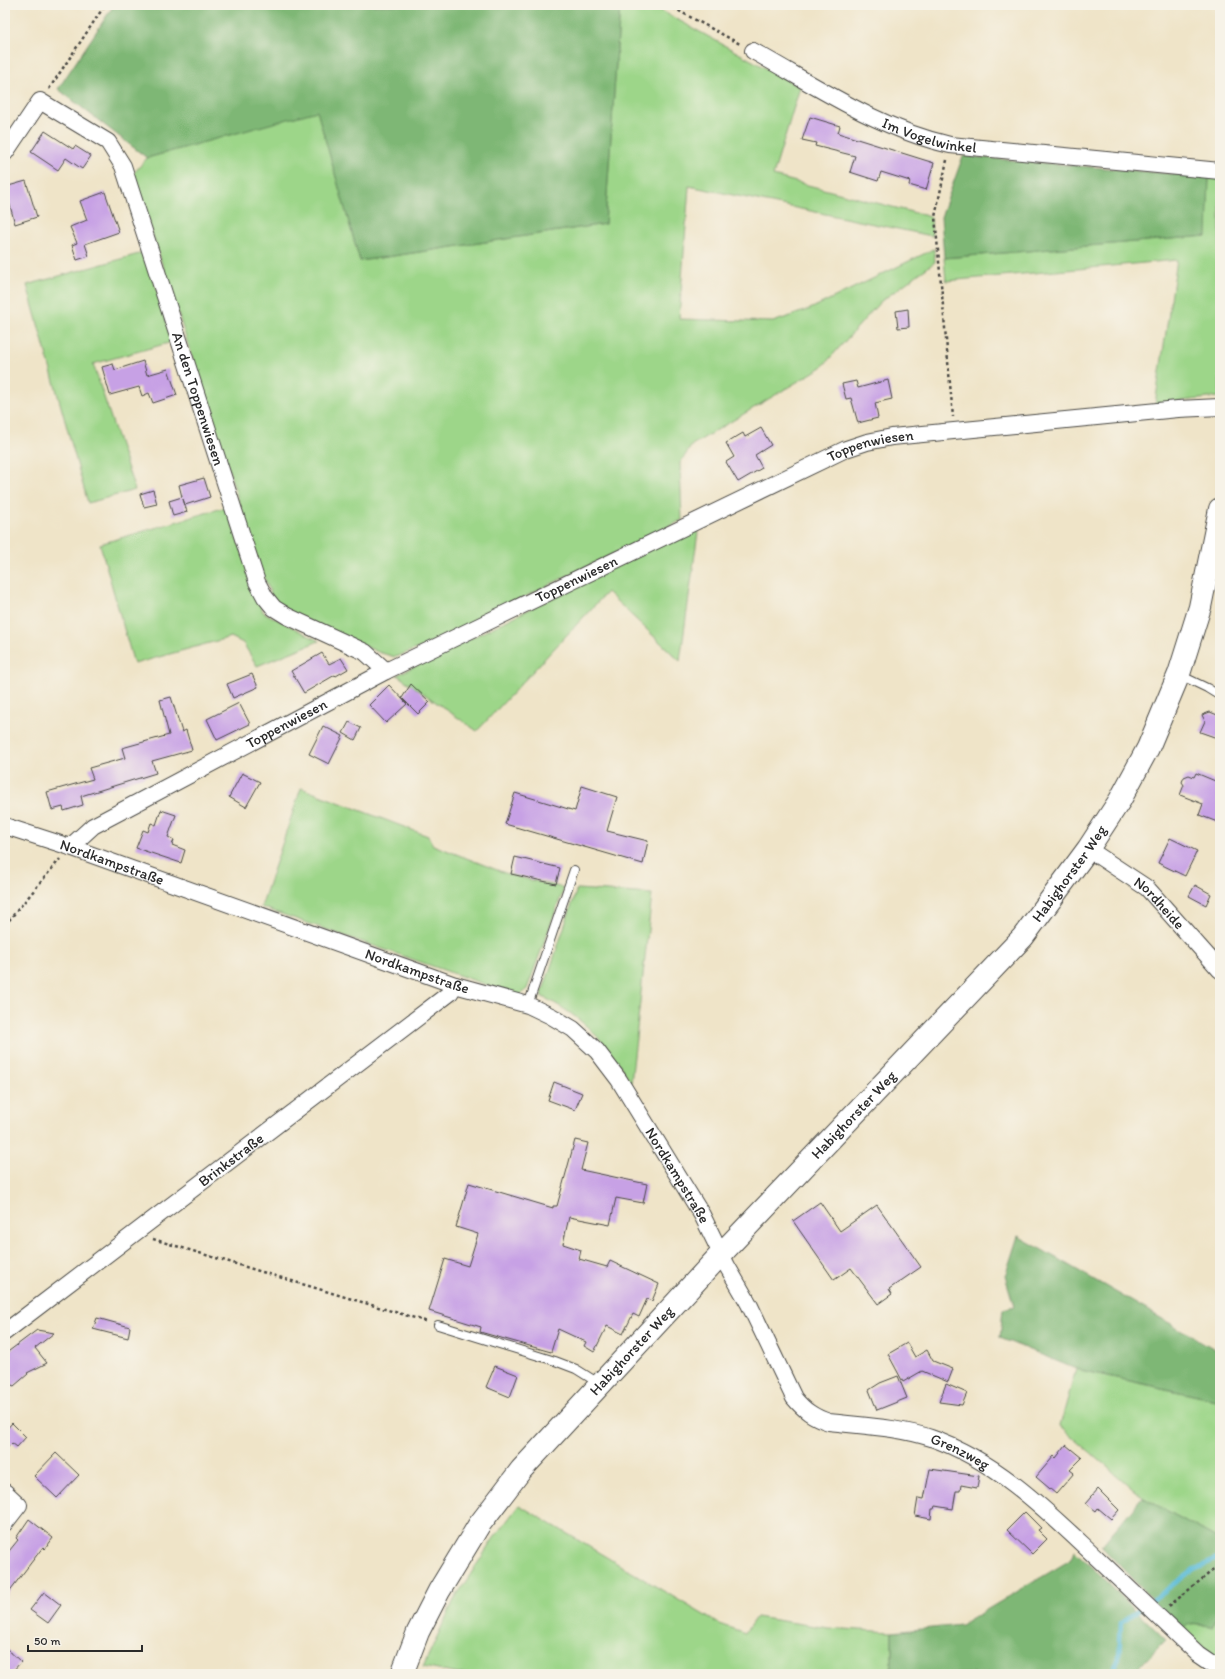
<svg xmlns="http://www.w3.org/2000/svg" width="1225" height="1679" viewBox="0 0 1225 1679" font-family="Itim,sans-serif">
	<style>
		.green { fill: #9dd689; stroke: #64805a }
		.forest { fill: #7eb775; stroke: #547150 }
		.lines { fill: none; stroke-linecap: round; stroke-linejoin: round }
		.stream { stroke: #5abcd8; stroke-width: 4.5 }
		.building { fill: #c7a1e5 }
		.lane-casing { stroke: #484743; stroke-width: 10 }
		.street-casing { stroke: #484743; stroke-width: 18 }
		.secondary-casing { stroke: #484743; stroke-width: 24 }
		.path { stroke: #484743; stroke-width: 2.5; stroke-dasharray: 3 3; stroke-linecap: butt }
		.lane { stroke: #fff; stroke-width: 8 }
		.street { stroke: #fff; stroke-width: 16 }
		.secondary { stroke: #fff; stroke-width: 22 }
		.labels { text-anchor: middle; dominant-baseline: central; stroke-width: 3; stroke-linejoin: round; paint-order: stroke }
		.street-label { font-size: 15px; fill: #2b2b2b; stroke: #f7f3e8 }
	</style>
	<rect width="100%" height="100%" fill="#f7f3e8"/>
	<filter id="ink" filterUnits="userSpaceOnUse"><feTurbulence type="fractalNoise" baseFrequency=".025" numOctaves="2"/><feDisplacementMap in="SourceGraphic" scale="8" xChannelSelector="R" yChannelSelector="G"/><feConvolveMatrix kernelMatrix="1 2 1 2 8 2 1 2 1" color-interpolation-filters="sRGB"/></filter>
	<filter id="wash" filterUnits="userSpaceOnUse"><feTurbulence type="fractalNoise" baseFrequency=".012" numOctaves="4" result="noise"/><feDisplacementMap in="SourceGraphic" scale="16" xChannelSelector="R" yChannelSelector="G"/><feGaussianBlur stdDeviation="0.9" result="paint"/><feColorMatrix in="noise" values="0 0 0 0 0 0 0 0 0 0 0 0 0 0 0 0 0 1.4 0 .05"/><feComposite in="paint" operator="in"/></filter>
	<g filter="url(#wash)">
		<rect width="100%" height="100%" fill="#efe4c8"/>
		<!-- green -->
		<g class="green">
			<polygon points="620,5 651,5 800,87 773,176 931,217 932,236 689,186 679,319 773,322 810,309 934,249 935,262 880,302 822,367 692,445 680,463 682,520 422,647 395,657 378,652 289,612 272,597 261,570 133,174 147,158 317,110 360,261 605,224"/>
			<polygon points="1209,177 1220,179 1220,396 1218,397 1155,404 1177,260 946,281 944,258 1206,236"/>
			<polygon points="146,252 172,342 93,364 135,490 88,503 27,285"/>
			<polygon points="226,507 263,612 319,641 257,666 243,643 231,637 134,664 100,544"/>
			<polygon points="699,525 680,661 607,592 477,731 397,675"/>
			<polygon points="301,788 428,836 433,845 510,875 564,888 527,989 519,996 261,907"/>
			<path d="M577,889L652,894L631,1083C608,1043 582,1016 541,996Z"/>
			<polygon points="1076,1369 1220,1401 1220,1540 1142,1497 1060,1426"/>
			<polygon points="519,1505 719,1624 745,1633 756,1617 828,1628 892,1632 892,1674 458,1674 423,1667 455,1598 494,1538"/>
			<polygon points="1220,1611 1220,1660 1181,1630 1189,1624 1212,1626"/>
		</g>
		<!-- forest -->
		<g class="forest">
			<polygon points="114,5 620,5 605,224 360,261 317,111 147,158 58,89"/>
			<polygon points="963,156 1209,177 1207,236 944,258 941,217"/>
			<polygon points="1018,1236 1220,1352 1220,1401 1076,1369 1000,1338 1003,1309 1014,1306 1005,1276"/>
			<polygon points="1142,1497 1220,1540 1220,1611 1212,1626 1189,1624 1181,1630 1101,1546"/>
			<polygon points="1075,1551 1166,1640 1132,1674 892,1674 892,1632 961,1625 1072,1559"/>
		</g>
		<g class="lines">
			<!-- stream -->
			<g class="stream">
				<polyline points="1150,1602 1194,1569 1220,1558"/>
				<polyline points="1110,1674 1119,1658 1121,1623 1142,1607"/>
			</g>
		</g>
		<g id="blocks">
			<!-- building -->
			<g class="building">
				<polygon points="810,117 840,126 838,133 934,163 926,190 909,185 910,181 881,172 878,181 850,172 855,156 815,146 816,143 802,140"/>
				<polygon points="45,131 73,149 75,146 91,156 82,169 66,158 58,170 31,152"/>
				<polygon points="26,181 37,217 15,224 5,187"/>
				<polygon points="105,192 119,232 85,244 89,256 77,260 72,245 77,243 70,227 87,220 80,201"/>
				<polygon points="908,309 909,327 898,328 896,311"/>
				<polygon points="143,361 147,375 168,369 177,395 153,403 149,393 142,396 139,387 110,395 102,367 113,364 115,370"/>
				<polygon points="888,380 892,399 875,403 878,418 858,423 851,398 846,399 842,384 856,381 858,388"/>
				<polygon points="761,428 771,445 755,455 762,468 738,482 726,462 734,457 726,443 743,433 745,437"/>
				<polygon points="204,478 210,497 185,505 183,499 187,512 173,516 169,501 182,497 179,485"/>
				<polygon points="153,490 157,504 144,507 140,494"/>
				<polygon points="322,653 329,664 341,658 348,669 336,676 335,675 304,693 291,671"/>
				<polygon points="252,674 258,687 233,698 227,684"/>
				<polygon points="411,684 430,702 418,714 402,698"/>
				<polygon points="389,685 407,704 386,723 369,705"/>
				<polygon points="171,697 182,732 186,730 192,750 152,761 156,773 81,796 83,805 64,811 63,807 52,810 47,792 93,779 89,768 125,758 122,748 169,735 160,700"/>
				<polygon points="239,703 250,724 217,740 207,719"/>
				<polygon points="1210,712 1220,716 1220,739 1200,732 1205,721 1202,715"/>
				<polygon points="349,722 361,728 355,740 343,733"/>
				<polygon points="323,726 343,736 329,764 309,754"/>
				<polygon points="242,773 260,782 246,807 229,797"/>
				<polygon points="1196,773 1220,783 1220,823 1199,815 1203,804 1180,795 1184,785 1182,782 1184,777 1189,775 1194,777"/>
				<polygon points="582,786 617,797 607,831 648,841 643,864 505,824 515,793 575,811"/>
				<polygon points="161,810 176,815 168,837 174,840 172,845 185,850 181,863 136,848 143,830 148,832 151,823 156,825"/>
				<polygon points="1170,838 1197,851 1185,876 1158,863"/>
				<polygon points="515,857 560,868 556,884 511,874"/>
				<polygon points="1195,885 1211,894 1206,905 1189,896"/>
				<polygon points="554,1082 582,1093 575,1110 548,1100"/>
				<polygon points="575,1140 588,1143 581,1170 647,1184 643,1203 616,1198 610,1225 569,1217 563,1244 581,1250 579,1259 607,1267 610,1261 659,1284 652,1301 647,1299 639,1317 633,1314 623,1334 607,1326 594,1352 584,1346 586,1342 558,1329 551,1352 480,1332 481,1327 429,1311 445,1259 468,1266 478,1234 456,1227 469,1183 553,1208 553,1206 557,1206"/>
				<polygon points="820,1202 840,1231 877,1205 921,1267 889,1289 892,1294 878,1304 851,1268 834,1280 793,1221"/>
				<polygon points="97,1318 130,1327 128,1338 93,1329"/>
				<polygon points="37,1330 54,1333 35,1348 47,1363 27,1373 28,1374 14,1386 5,1382 5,1354"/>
				<polygon points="907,1343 915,1357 927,1350 933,1361 953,1369 948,1382 922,1371 903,1382 888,1354"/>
				<polygon points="495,1366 518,1375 510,1397 486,1387"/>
				<polygon points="898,1376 907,1398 877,1410 869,1390 880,1383"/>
				<polygon points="946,1384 967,1393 962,1405 939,1402"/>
				<polygon points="12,1423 26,1437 17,1447 12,1443 5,1450 5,1431"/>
				<polygon points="1066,1445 1082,1458 1070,1470 1074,1473 1056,1494 1036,1477 1054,1456 1056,1458"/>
				<polygon points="56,1453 79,1475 57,1498 34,1476"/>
				<polygon points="930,1469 979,1476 977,1488 961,1485 960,1491 956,1491 953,1509 935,1506 934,1509 932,1509 931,1519 915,1516 918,1498 924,1499"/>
				<polygon points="1098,1489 1119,1510 1111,1519 1098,1508 1096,1511 1086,1503"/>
				<polygon points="1025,1512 1041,1528 1038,1530 1047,1539 1032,1554 1007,1530"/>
				<polygon points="29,1519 53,1538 45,1549 43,1547 5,1597 5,1556 18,1540 16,1538"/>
				<polygon points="44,1592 61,1605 48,1623 30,1610"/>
				<polygon points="5,1647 21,1662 10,1674 5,1674"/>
			</g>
		</g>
	</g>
	<g filter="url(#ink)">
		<use href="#blocks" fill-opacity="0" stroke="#484743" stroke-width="1"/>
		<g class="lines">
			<defs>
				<g id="lane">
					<polyline points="1180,675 1207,688 1220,696"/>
					<polyline points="528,1005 574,870"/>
					<polyline points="438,1325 555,1361 576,1369 600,1384"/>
				</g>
				<g id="street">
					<path id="s1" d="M753,51C816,86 879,129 950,145L1220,171"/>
					<path id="s2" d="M5,153L40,101L108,142L123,166L257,582L265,597L274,608L287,616L365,652L386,671"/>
					<path id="s3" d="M5,826L70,847L455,985L528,1005L551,1016L573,1029L597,1051L619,1080L702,1215L727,1266L749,1304L794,1398C804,1410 813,1417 829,1422C863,1426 898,1427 931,1438C996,1460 1047,1511 1097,1558C1131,1590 1164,1622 1198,1654L1220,1669"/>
					<path id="s4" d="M70,847L93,826L386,671L846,449L867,442L892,437L1178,409L1220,407"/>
					<path id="s5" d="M1088,849L1147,888L1220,970"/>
					<path id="s6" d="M5,1332L450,993L455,985"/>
					<polyline points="5,1492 19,1505 5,1523"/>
				</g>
				<g id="secondary">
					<path id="s7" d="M402,1674L418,1632L439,1591L479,1525L521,1470L722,1253L1023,937L1088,849L1120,800L1148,748L1179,674L1200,607L1220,509"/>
				</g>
			</defs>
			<!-- lane casing -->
			<use href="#lane" class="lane-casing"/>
			<!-- street casing -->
			<use href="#street" class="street-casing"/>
			<!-- secondary casing -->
			<use href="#secondary" class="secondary-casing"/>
			<!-- path -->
			<g class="path">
				<polyline points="668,5 740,44"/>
				<polyline points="49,89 105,5"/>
				<polyline points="947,160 935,217 953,417"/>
				<polyline points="5,925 60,859"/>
				<polyline points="153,1239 428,1322"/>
				<polyline points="1169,1606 1212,1571 1220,1568"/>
			</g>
			<!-- lane -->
			<use href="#lane" class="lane"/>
			<!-- street -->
			<use href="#street" class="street"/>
			<!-- secondary -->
			<use href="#secondary" class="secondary"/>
		</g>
	</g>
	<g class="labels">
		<!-- street labels -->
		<g class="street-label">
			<text stroke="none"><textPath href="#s1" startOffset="197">Im Vogelwinkel</textPath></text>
			<text stroke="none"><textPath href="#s2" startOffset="415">An den Toppenwiesen</textPath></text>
			<text stroke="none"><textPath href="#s4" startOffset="898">Toppenwiesen</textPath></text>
			<text stroke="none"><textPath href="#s4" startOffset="574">Toppenwiesen</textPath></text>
			<text stroke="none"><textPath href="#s4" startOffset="250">Toppenwiesen</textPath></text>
			<text stroke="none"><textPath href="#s3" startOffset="113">Nordkampstraße</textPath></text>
			<text stroke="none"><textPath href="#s7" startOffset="1048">Habighorster Weg</textPath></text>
			<text stroke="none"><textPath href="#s5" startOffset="90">Nordheide</textPath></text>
			<text stroke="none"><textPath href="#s3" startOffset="437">Nordkampstraße</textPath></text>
			<text stroke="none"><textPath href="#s7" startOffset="724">Habighorster Weg</textPath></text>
			<text stroke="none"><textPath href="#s6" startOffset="284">Brinkstraße</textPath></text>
			<text stroke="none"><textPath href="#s3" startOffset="785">Nordkampstraße</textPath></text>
			<text stroke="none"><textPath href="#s7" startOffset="400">Habighorster Weg</textPath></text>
			<text stroke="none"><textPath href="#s3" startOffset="1215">Grenzweg</textPath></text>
		</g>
	</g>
	<!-- margin -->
	<rect width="1225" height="1679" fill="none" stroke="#f7f3e8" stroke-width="20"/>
	<!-- scale -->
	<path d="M28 1645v6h114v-6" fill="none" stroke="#2b2b2b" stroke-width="2"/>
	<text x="34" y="1645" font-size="12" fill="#2b2b2b" stroke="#f7f3e8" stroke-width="3" paint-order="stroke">50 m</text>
</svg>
